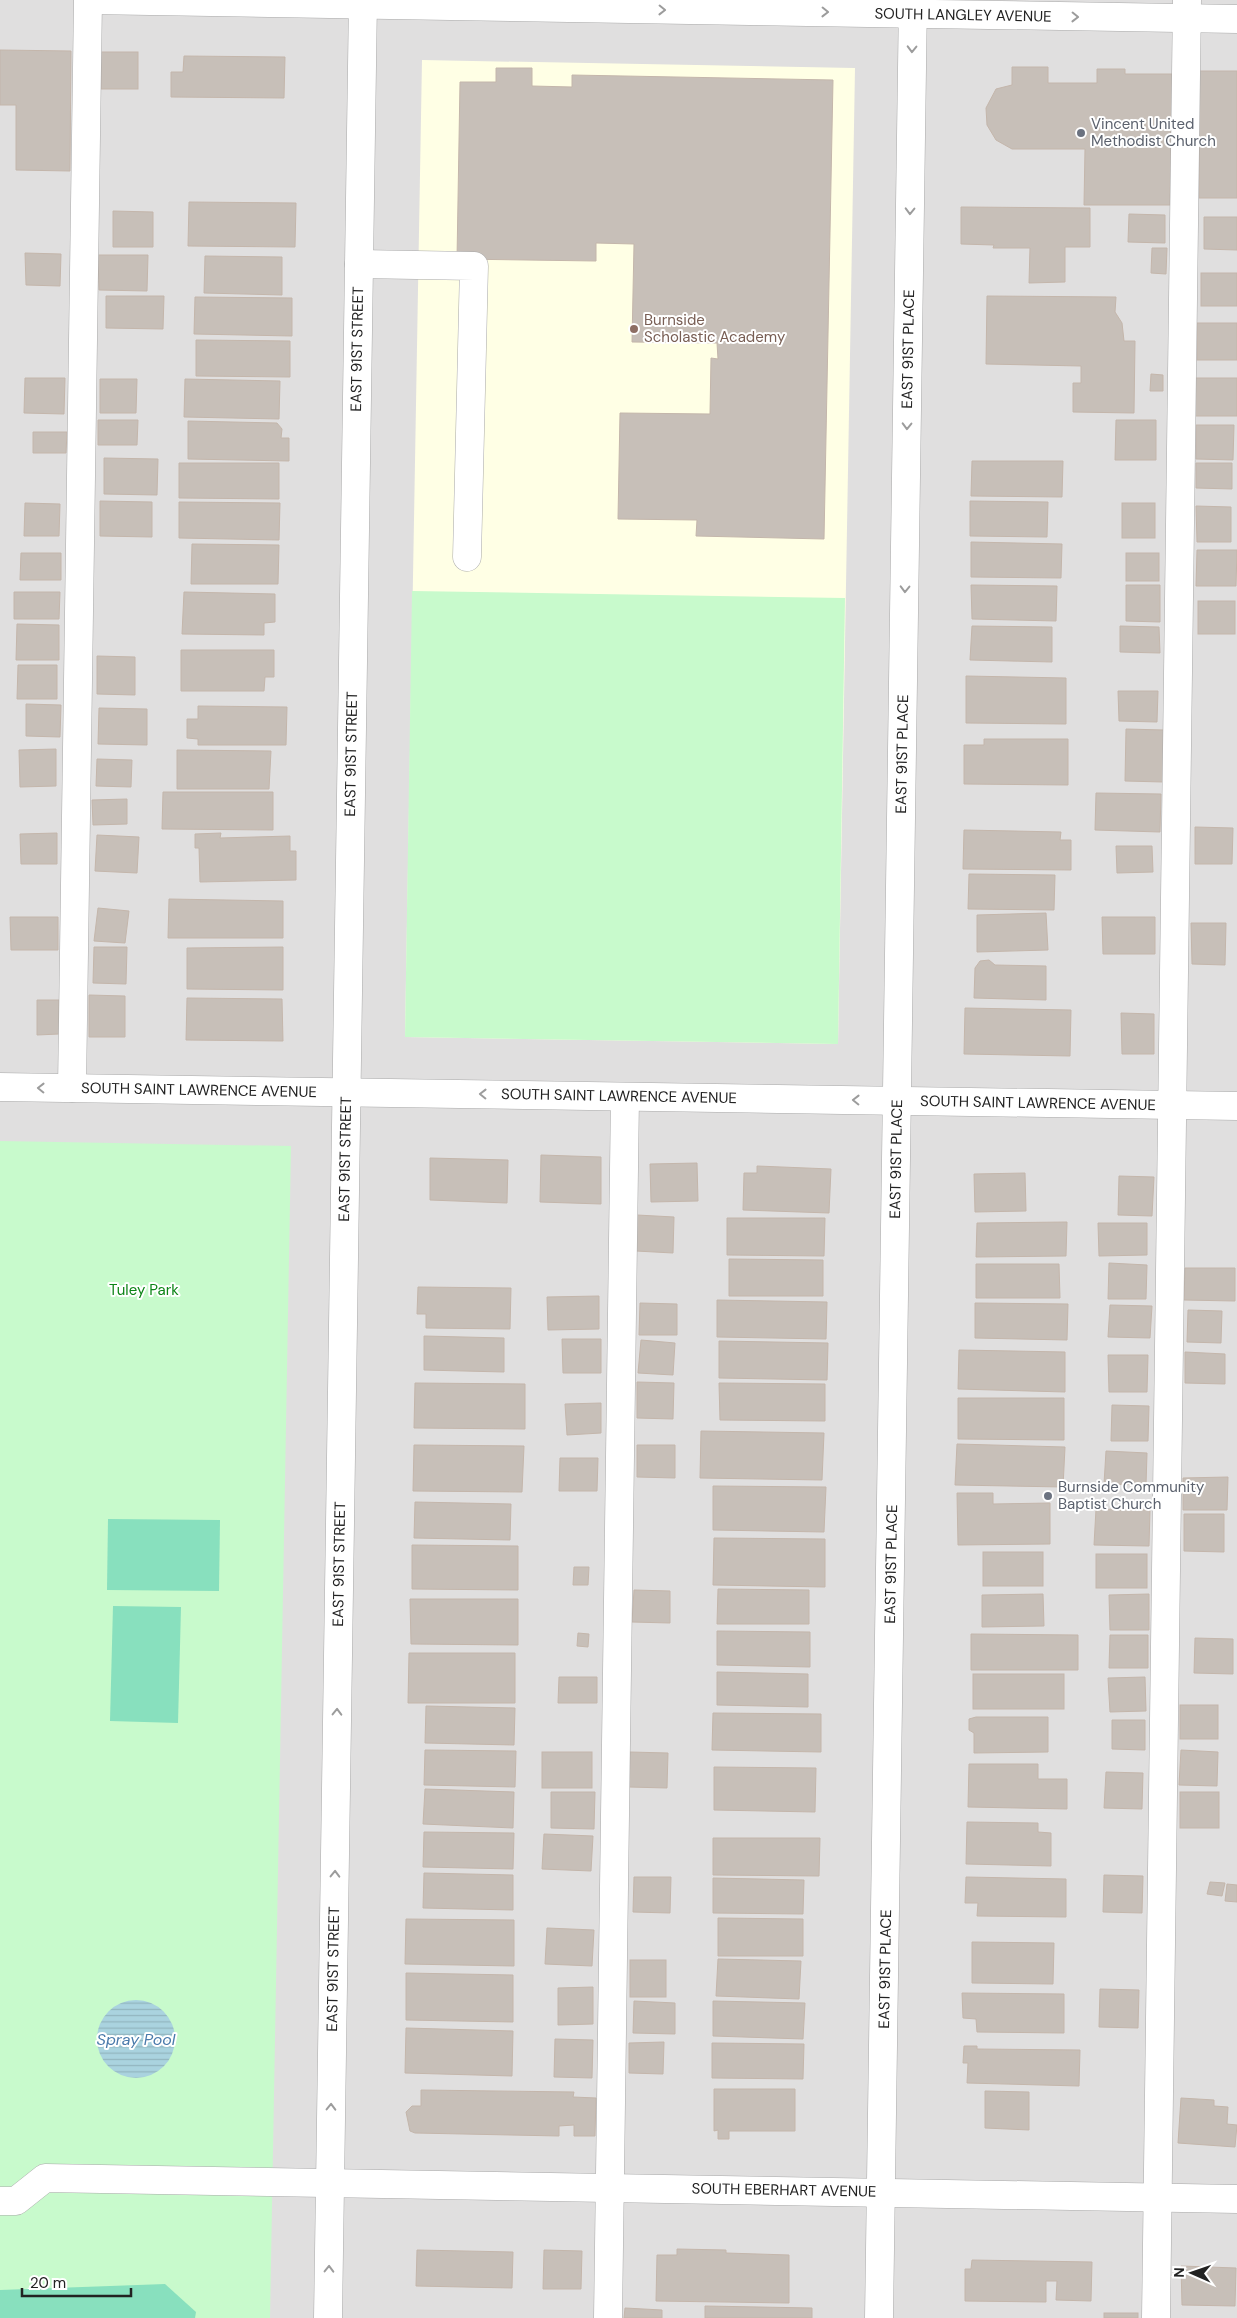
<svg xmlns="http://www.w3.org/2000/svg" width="1237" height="2318" viewBox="0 0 1237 2318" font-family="'DM Sans',sans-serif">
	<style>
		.residential { fill: #e0dfdf }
		.education { fill: #ffffe5 }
		.park { fill: #c8facc }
		.pitch { fill: #88e0be }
		.water { fill: url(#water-rules) }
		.building { fill: #c7bfb8; stroke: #c4b6ab }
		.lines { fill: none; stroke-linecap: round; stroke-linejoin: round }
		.minor-casing { stroke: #a9a9a9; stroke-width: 29 }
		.minor { stroke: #fff; stroke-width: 28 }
		.oneway { stroke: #9c9c9c }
		.worship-dot { fill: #6b7280; stroke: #fff; stroke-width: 2 }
		.education-dot { fill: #8d6e63; stroke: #fff; stroke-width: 2 }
		.labels { text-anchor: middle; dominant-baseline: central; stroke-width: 4; stroke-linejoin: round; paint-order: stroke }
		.street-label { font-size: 15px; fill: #222; stroke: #fff }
		.worship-label { font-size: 15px; fill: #5b616d; stroke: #fff; text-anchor: start }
		.education-label { font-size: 15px; fill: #785e54; stroke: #fff; text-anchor: start }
		.park-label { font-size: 15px; fill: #0c8416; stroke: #fff }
		.water-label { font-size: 16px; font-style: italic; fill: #4a7aab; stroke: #fff }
	</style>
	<defs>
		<pattern id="water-rules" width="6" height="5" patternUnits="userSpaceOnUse" patternTransform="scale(1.25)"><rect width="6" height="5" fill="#aad3df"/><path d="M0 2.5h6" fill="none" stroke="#92b5bf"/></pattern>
	</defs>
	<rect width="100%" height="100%" fill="#f2efe9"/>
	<!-- residential -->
	<rect class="residential" x="0" y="0" width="1237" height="2318"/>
	<!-- education -->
	<polygon class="education" points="422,60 855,68 838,1044 405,1037"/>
	<!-- park -->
	<g class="park">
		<polygon points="412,591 845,598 838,1044 405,1037"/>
		<polygon points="0,1141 291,1146 270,2318 0,2318"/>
	</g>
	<!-- pitch -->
	<g class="pitch">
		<polygon points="108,1519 220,1520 219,1591 107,1590"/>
		<polygon points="113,1606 181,1607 178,1723 110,1721"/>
		<polygon points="165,2284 196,2312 195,2318 0,2318 0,2290"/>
	</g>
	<!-- water -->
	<circle class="water" cx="136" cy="2039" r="39"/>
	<!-- building -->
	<g class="building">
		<polygon points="0,50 71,51 70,171 16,170 16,105 0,105"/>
		<rect x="101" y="52" width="37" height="37"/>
		<polygon points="184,56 285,57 284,98 171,97 171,72 183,72"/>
		<polygon points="1012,67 1048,67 1048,83 1097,83 1097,69 1125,69 1125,74 1172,74 1170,205 1084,205 1085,149 1012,149 996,140 987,125 986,108 996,89 1012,85"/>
		<polygon points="496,68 532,68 532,86 572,87 572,75 833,80 824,539 696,536 697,520 618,519 620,413 710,414 711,358 718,359 717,343 632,342 634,244 596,243 596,261 457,259 460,82 496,82"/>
		<rect x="1199" y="71" width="38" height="127"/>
		<polygon points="189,202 296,203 295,247 188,246"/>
		<polygon points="961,207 1090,208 1090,247 1065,247 1065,282 1029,283 1030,248 993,248 994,245 961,244"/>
		<polygon points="113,211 153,212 153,247 113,247"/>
		<polygon points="1129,214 1165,215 1165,243 1128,242"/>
		<polygon points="1204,217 1237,217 1237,250 1204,249"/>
		<polygon points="1152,248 1167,248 1166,274 1151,273"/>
		<polygon points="25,253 61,254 60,286 26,285"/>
		<polygon points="98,255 148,255 147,291 99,290"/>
		<polygon points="205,256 282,257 282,295 204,293"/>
		<rect x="1201" y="273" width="36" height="33"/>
		<polygon points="106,296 164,296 163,329 106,328"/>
		<polygon points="987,296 1116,297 1115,312 1122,323 1124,341 1135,341 1134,413 1073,412 1073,383 1081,383 1081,366 986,364"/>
		<polygon points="195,297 292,298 292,336 194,334"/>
		<rect x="1197" y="323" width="40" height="37"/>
		<polygon points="196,340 290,341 290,377 196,376"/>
		<polygon points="1151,374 1163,375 1163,391 1150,391"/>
		<polygon points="25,378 65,378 64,414 24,413"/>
		<rect x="1195" y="378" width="42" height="38"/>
		<polygon points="100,379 137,379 136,413 100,413"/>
		<polygon points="185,379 280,381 279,419 184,417"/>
		<polygon points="98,420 138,420 137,445 98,445"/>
		<polygon points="1116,420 1156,420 1156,460 1115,460"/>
		<polygon points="188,421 277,423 282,429 281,438 289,438 289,461 188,459"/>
		<polygon points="1196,425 1234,425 1233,460 1196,459"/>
		<polygon points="33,432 67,432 66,453 33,453"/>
		<polygon points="104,458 158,459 157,495 104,494"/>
		<polygon points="972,461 1063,461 1062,497 971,496"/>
		<polygon points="179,463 279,463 279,499 179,498"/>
		<polygon points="1196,463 1232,463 1232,489 1196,488"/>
		<polygon points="100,501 152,502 152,537 100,536"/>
		<polygon points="970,501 1048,502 1047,537 970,536"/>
		<polygon points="179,502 280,503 279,540 179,538"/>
		<polygon points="25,503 60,504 59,536 24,536"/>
		<rect x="1122" y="503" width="33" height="35"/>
		<polygon points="1196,506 1231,507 1231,542 1197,542"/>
		<polygon points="971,542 1062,544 1061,578 971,577"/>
		<polygon points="192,544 279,545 278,584 191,584"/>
		<polygon points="1197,550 1237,550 1236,586 1196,586"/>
		<polygon points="21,553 61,553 61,580 20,580"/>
		<rect x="1126" y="553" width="33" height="28"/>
		<polygon points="971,585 1057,586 1056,621 972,619"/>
		<polygon points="1126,585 1160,585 1160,622 1126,621"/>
		<polygon points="14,592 60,592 59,619 14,619"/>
		<polygon points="184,592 275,594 275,622 264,623 264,635 182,634"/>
		<rect x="1198" y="601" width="37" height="33"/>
		<polygon points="17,624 59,625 59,660 16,660"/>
		<polygon points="972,626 1052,627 1052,662 970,660"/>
		<polygon points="1120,626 1159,627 1160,653 1120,652"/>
		<polygon points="181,650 274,650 274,677 265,677 264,691 181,691"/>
		<polygon points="97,656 135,657 135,695 97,694"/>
		<polygon points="18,665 57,665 57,699 17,699"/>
		<polygon points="966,676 1066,678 1066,724 966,723"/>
		<polygon points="1118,691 1158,691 1157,722 1119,721"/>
		<polygon points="26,704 61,705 60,737 26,736"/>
		<polygon points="198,706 287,707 286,745 198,745 198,739 187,738 187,719 198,719"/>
		<polygon points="99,708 147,709 147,745 98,744"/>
		<polygon points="1126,729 1164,730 1163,782 1125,781"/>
		<polygon points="984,739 1068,739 1068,785 964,784 964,745 984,745"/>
		<polygon points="56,749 56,786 20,787 19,750"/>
		<polygon points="177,750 271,751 269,789 177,789"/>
		<polygon points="97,759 132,760 131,787 96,786"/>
		<polygon points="163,792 273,792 273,830 162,829"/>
		<polygon points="1096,793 1161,794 1160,832 1095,830"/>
		<polygon points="127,799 127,824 93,825 92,800"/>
		<polygon points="1195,827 1233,828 1232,864 1195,864"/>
		<polygon points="964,830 1061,832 1060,840 1071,840 1071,870 963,869"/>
		<polygon points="57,833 57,864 21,864 20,834"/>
		<polygon points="221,833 220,838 290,836 290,851 296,851 296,880 200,882 199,848 195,848 195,834"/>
		<polygon points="97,835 139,837 137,873 95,871"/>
		<polygon points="1116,846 1152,846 1153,872 1117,873"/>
		<polygon points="969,874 1055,875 1054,910 968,909"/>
		<polygon points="169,899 283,901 283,938 168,938"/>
		<polygon points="98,908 129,911 125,943 94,941"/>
		<polygon points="1046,913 1048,950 977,952 977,915"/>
		<polygon points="10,917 58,917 58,950 11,950"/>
		<polygon points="1102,917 1155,917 1155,954 1103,954"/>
		<polygon points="1191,923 1226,923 1225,965 1192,964"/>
		<polygon points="94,947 127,947 126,984 93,983"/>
		<polygon points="283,947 283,990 187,989 187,948"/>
		<polygon points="989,960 995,965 1046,966 1046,1000 974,998 975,968 980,961"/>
		<polygon points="89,995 125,996 125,1037 89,1037"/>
		<polygon points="187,998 282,999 283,1041 186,1040"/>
		<polygon points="37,1000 59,1000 59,1034 37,1035"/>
		<polygon points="965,1008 1071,1010 1070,1056 964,1054"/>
		<polygon points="1121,1013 1154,1014 1154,1054 1122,1054"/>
		<polygon points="541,1155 601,1157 601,1204 540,1202"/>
		<polygon points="430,1158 508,1160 507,1203 430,1200"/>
		<polygon points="697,1163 698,1201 651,1202 650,1164"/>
		<polygon points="757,1166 831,1169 829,1213 743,1210 744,1173 757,1173"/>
		<polygon points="1025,1173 1026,1211 975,1212 974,1174"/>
		<polygon points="1119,1176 1154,1177 1152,1216 1118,1215"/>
		<polygon points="637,1215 674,1217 673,1253 636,1251"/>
		<polygon points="727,1218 825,1218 824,1256 727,1255"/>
		<polygon points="1067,1222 1066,1256 976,1257 977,1223"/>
		<polygon points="1098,1223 1147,1223 1147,1255 1099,1256"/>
		<polygon points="729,1259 823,1260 823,1296 729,1296"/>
		<polygon points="1109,1263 1147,1265 1146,1299 1108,1299"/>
		<polygon points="976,1264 1059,1264 1060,1298 976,1298"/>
		<polygon points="1185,1268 1235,1268 1235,1301 1184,1300"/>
		<polygon points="418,1287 511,1288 510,1329 426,1328 426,1314 417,1314"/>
		<polygon points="599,1296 599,1329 548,1330 547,1297"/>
		<polygon points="717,1300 827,1302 826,1339 717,1337"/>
		<polygon points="640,1303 677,1304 677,1335 639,1335"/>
		<polygon points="975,1303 1068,1304 1067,1340 975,1338"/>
		<polygon points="1110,1305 1152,1306 1150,1338 1108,1337"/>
		<polygon points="1188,1310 1222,1311 1221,1343 1187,1342"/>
		<polygon points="424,1336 504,1338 504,1372 424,1370"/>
		<polygon points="562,1339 601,1339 601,1373 563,1373"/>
		<polygon points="641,1340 675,1343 673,1375 638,1373"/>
		<polygon points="719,1341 828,1343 827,1380 719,1378"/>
		<polygon points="959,1350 1065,1352 1065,1392 958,1389"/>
		<polygon points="1185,1352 1225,1354 1225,1384 1185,1383"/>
		<polygon points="1108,1355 1148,1355 1147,1392 1109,1392"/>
		<polygon points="637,1382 674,1383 673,1419 637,1418"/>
		<polygon points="415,1383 525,1384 525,1429 414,1428"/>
		<polygon points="719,1383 825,1384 825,1421 720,1420"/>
		<polygon points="958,1398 1064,1398 1064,1440 958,1439"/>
		<polygon points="601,1403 601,1433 567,1435 565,1404"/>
		<polygon points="1112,1405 1149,1406 1148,1441 1111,1441"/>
		<polygon points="701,1431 824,1433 822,1480 700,1478"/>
		<polygon points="957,1444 1065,1447 1063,1487 955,1485"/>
		<polygon points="414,1445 524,1446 522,1492 413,1491"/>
		<polygon points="637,1445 675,1445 675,1478 637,1477"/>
		<polygon points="1106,1451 1147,1453 1146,1485 1104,1484"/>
		<polygon points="560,1458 598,1458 597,1491 559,1491"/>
		<polygon points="1228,1477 1227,1510 1183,1510 1183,1478"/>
		<polygon points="713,1486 826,1487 824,1532 713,1530"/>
		<polygon points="957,1493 993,1493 993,1504 1050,1503 1050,1544 958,1545"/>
		<polygon points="415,1502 511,1504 510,1540 414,1538"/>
		<polygon points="1096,1509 1150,1510 1149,1546 1094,1545"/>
		<polygon points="1184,1514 1224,1514 1224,1552 1184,1551"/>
		<polygon points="714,1538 825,1539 825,1587 713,1585"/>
		<polygon points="412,1545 518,1546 518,1590 412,1589"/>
		<rect x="983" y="1552" width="60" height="34"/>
		<rect x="1096" y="1554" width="51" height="34"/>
		<polygon points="574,1567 589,1567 588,1585 573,1585"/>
		<polygon points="718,1589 809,1590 809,1624 717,1624"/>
		<polygon points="634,1590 670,1591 670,1623 632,1622"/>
		<polygon points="1043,1594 1044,1626 982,1627 982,1595"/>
		<polygon points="1149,1594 1149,1630 1110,1630 1109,1595"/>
		<polygon points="410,1599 518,1599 518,1645 411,1644"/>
		<polygon points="717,1631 810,1632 810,1667 717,1665"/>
		<polygon points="578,1633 589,1634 588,1647 577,1646"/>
		<polygon points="971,1634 1078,1635 1078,1670 971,1670"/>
		<polygon points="1110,1635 1148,1635 1148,1668 1109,1668"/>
		<polygon points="1195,1638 1233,1639 1233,1674 1194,1673"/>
		<polygon points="409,1653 515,1653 515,1703 408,1703"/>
		<polygon points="717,1672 808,1674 808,1707 717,1705"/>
		<rect x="973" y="1674" width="91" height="35"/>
		<polygon points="559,1677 597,1677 597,1703 558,1703"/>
		<polygon points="1145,1677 1146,1711 1110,1712 1108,1678"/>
		<rect x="1180" y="1705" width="38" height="34"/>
		<polygon points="426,1706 515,1708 514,1745 425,1743"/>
		<polygon points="713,1713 821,1714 821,1752 712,1750"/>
		<polygon points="976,1717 1048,1717 1048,1752 974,1753 974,1733 969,1730 969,1719"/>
		<polygon points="1112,1720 1145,1720 1145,1750 1112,1749"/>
		<polygon points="425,1750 516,1751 515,1787 424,1785"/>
		<polygon points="1181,1750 1218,1752 1217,1786 1179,1785"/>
		<rect x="542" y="1752" width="50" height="36"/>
		<polygon points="630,1752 668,1753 667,1788 629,1787"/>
		<polygon points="969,1764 1038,1764 1038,1779 1067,1779 1067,1809 968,1807"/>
		<polygon points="714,1767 816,1768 815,1812 714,1810"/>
		<polygon points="1106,1772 1143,1773 1142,1809 1104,1808"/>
		<polygon points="425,1789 514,1792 513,1828 423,1824"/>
		<polygon points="551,1792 595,1792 594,1829 551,1828"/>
		<rect x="1180" y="1792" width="39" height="36"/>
		<polygon points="967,1822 1038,1823 1038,1832 1051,1833 1051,1866 966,1864"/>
		<polygon points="424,1832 514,1833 513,1869 423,1867"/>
		<polygon points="544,1834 593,1836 591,1871 542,1869"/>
		<polygon points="713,1838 820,1838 819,1876 713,1875"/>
		<polygon points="424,1873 513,1875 513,1910 423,1908"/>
		<polygon points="1104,1875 1143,1876 1142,1913 1103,1912"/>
		<polygon points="634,1877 671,1877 670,1913 633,1912"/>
		<polygon points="966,1877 1066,1879 1066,1917 977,1916 978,1903 965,1903"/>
		<polygon points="713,1878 804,1880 803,1914 713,1913"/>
		<polygon points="1210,1882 1225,1883 1222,1896 1207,1894"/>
		<polygon points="1227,1884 1237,1885 1237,1902 1225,1901"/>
		<polygon points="718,1918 803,1919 803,1956 718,1956"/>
		<polygon points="406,1919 514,1920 514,1966 405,1964"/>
		<polygon points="547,1928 594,1930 592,1966 545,1964"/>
		<polygon points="972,1942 1054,1943 1053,1984 972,1983"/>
		<polygon points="718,1959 801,1961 799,1999 716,1996"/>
		<rect x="630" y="1960" width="36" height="37"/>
		<polygon points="406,1973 513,1975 513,2022 406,2020"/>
		<polygon points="593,1987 593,2024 558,2025 558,1988"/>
		<polygon points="1100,1989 1139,1990 1138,2028 1099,2027"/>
		<polygon points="962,1993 1064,1994 1064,2033 977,2032 976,2019 963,2018"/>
		<polygon points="634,2001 675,2003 675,2034 633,2033"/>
		<polygon points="713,2001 805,2003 803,2039 713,2036"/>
		<polygon points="406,2028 513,2031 512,2076 405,2073"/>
		<polygon points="555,2039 593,2040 592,2078 554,2077"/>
		<polygon points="664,2042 663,2074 629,2073 629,2043"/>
		<polygon points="712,2043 804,2044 803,2079 712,2078"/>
		<polygon points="964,2046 977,2046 977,2049 1080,2050 1079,2086 967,2083 968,2063 963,2063"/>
		<polygon points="714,2089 795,2089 795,2131 729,2131 729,2139 718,2139 718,2130 714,2131"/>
		<polygon points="421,2090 574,2092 573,2097 596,2098 595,2136 574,2136 574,2125 559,2126 559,2136 415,2133 410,2131 406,2112 412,2106 421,2106"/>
		<polygon points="985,2091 1029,2092 1029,2130 985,2128"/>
		<polygon points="1181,2098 1214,2100 1214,2106 1228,2107 1227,2124 1237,2125 1235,2147 1178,2143"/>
		<polygon points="677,2249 726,2250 726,2253 789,2255 789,2303 656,2301 657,2255 677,2255"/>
		<polygon points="417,2250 513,2252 512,2288 416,2286"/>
		<polygon points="544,2250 582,2251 581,2289 543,2289"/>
		<polygon points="972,2260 1092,2262 1091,2301 1056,2300 1057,2281 1046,2281 1046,2302 965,2301 965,2269 971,2269"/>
		<polygon points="1181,2266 1236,2268 1235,2306 1182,2305"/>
		<polygon points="705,2306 812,2308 812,2318 705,2318"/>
		<polygon points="625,2308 662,2310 662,2318 624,2318"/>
		<rect x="1104" y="2313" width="34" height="5"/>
	</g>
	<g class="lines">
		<defs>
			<g id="minor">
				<polyline points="89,0 1237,19"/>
				<polyline points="359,264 474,266 467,557"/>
				<polyline points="0,1087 1237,1106"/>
				<polyline points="72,1088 88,0"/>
				<polyline points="0,2201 16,2201 45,2178 1237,2199"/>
				<polyline points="328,2318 363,0"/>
				<polyline points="608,2318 625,1097"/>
				<polyline points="879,2318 913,0"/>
				<polyline points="1156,2318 1187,0"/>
			</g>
		</defs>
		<!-- minor casing -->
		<use href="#minor" class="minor-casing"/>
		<!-- minor -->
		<use href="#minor" class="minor"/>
	</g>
	<!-- one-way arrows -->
	<defs><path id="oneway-chevron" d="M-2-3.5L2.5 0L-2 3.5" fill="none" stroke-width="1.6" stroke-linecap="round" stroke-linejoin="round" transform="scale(1.25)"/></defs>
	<g class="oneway">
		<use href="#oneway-chevron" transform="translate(662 10) rotate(1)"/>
		<use href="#oneway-chevron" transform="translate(825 12) rotate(1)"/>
		<use href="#oneway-chevron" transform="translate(1075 17) rotate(1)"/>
		<use href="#oneway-chevron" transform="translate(912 49) rotate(91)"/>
		<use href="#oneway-chevron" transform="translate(910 211) rotate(91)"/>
		<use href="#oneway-chevron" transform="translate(907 426) rotate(91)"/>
		<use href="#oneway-chevron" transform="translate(905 589) rotate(91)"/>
		<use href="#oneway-chevron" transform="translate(41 1088) rotate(-179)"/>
		<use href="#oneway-chevron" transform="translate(483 1094) rotate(-179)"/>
		<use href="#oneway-chevron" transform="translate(856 1100) rotate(-179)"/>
		<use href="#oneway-chevron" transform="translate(337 1712) rotate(-89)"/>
		<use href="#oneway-chevron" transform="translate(335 1874) rotate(-89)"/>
		<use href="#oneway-chevron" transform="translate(331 2107) rotate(-89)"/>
		<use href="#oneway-chevron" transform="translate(329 2269) rotate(-89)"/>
	</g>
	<!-- markers -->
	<g class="worship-dot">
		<circle cx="1081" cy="133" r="5"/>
		<circle cx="1048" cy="1496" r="5"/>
	</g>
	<circle class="education-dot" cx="634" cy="329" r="5"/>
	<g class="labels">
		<!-- street labels -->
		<g class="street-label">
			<text transform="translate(963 15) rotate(1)">SOUTH LANGLEY AVENUE</text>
			<text transform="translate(357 349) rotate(-89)">EAST 91ST STREET</text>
			<text transform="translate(908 349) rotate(-89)">EAST 91ST PLACE</text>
			<text transform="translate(351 754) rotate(-89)">EAST 91ST STREET</text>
			<text transform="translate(902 754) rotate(-89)">EAST 91ST PLACE</text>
			<text transform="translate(199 1090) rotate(1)">SOUTH SAINT LAWRENCE AVENUE</text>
			<text transform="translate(619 1096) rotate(1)">SOUTH SAINT LAWRENCE AVENUE</text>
			<text transform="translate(1038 1103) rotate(1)">SOUTH SAINT LAWRENCE AVENUE</text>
			<text transform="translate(345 1159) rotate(-89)">EAST 91ST STREET</text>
			<text transform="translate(896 1159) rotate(-89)">EAST 91ST PLACE</text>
			<text transform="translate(339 1564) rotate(-89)">EAST 91ST STREET</text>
			<text transform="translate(891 1564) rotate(-89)">EAST 91ST PLACE</text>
			<text transform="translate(333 1969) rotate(-89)">EAST 91ST STREET</text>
			<text transform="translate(885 1969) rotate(-89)">EAST 91ST PLACE</text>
			<text transform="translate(784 2190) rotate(1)">SOUTH EBERHART AVENUE</text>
		</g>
		<!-- worship labels -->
		<g class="worship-label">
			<text x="1091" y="124">Vincent United<tspan x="1091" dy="17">Methodist Church</tspan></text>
			<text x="1058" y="1487">Burnside Community<tspan x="1058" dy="17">Baptist Church</tspan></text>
		</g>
		<!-- education labels -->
		<g class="education-label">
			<text x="644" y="320">Burnside<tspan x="644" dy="17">Scholastic Academy</tspan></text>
		</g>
		<!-- park labels -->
		<g class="park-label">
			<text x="144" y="1290">Tuley Park</text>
		</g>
		<!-- water labels -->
		<g class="water-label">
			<text x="136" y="2039">Spray Pool</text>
		</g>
	</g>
	<!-- north arrow -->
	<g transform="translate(1192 2273) rotate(272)" stroke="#ffffff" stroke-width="4" paint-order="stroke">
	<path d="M0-4L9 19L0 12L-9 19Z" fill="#222222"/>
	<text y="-8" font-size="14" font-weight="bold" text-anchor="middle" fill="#222222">N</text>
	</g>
	<!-- scale -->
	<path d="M22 2288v8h109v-8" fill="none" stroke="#222222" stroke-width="2.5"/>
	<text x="30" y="2288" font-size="15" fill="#222222" stroke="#ffffff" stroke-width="4" paint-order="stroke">20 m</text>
</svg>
